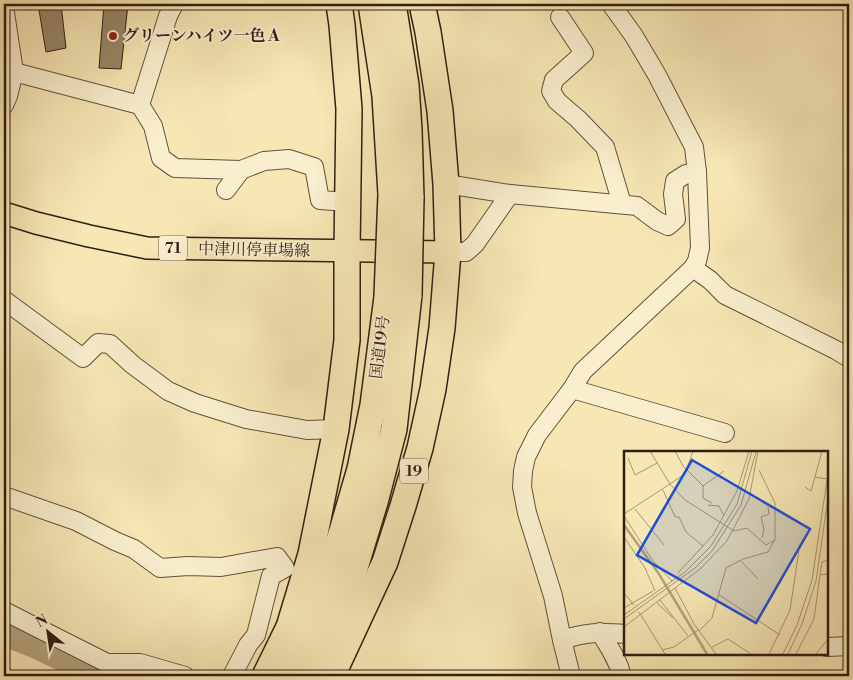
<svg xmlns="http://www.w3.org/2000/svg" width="853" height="680" viewBox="0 0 853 680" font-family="'Libre Bodoni','Noto Serif JP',serif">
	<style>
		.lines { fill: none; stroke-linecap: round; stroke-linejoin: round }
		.river { stroke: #b3a37d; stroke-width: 30 }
		.building { fill: #988767; stroke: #321f13 }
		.minor-casing { stroke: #63513b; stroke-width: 20 }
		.major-casing { stroke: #321f13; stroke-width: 24 }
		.highway-casing { stroke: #321f13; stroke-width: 28 }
		.path { stroke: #321f13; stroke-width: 3; stroke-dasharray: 4 2.5; stroke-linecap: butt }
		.minor { stroke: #f9efce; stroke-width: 18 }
		.major { stroke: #f6e7b4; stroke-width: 21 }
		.highway { stroke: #f6e7b4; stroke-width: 25 }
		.highway-bridge-casing { stroke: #321f13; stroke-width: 28; stroke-linecap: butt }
		.highway-bridge { stroke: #f6e7b4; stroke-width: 25 }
		.poi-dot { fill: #8f2418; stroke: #f9efce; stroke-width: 2 }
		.labels { text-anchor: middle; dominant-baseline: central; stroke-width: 4; stroke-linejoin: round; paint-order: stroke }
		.shield { fill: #f9efce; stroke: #6e5d4b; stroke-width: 1 }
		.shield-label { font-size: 15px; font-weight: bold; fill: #321f13 }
		.poi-label { font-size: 16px; font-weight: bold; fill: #321f13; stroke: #f9efce; text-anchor: start }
		.street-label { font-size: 16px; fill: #321f13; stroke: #f9efce }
		.inset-river { fill: none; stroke: #b3a37d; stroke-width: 2.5 }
		.inset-road { fill: none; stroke: #a89774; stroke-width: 1 }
		.view { fill: #1d4ed8; fill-opacity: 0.15; stroke: #1d4ed8; stroke-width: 2.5 }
		.inset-edge { fill: none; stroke: #321f13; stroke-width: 2.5 }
	</style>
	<rect width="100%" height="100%" fill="#f6e7b4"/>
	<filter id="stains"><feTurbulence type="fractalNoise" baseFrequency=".004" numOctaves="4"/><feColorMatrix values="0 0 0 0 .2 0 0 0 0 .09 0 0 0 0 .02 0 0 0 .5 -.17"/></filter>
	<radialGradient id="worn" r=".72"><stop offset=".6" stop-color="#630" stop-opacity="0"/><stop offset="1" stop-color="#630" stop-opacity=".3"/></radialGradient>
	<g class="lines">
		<!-- river -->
		<polyline class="river" points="4,631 35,643 104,676"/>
	</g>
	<!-- building -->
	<g class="building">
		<polygon points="38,4 61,4 66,48 46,52"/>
		<polygon points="104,4 128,4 121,69 99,68"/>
	</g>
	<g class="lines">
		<defs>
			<g id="minor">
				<polyline points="4,6 14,72 8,96 4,105"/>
				<polyline points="560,17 584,53 554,80 551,91 557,101 578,119 605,147 622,204"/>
				<polyline points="4,68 14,72 140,105 153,126 161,158 175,168 241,170"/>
				<polyline points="140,105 168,16 174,4"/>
				<polyline points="446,184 510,194"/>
				<polyline points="226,190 241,170 264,161 289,159 314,167 320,200 348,202"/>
				<polyline points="448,252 466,252 475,244 510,194 637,206 657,221 668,226 676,219 673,194 675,181 686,174 697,172"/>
				<polyline points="693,268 710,280 725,295 836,350 849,358"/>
				<polyline points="4,300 83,358 98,343 110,344 133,365 168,391 195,403 246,419 307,430 336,429"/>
				<polyline points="572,389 725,433"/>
				<polyline points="4,496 76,521 115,541 134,549 160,568 188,566 221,567 277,557 285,568 271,576 256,635 248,645 232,676"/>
				<polyline points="4,611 107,663 140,663 185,676"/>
				<path d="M600,632C609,647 618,660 622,676"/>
				<path d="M562,640C586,632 600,632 626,634"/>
				<polyline points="827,647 849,646"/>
				<polyline points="571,676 562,640 553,596 527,513 522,487 523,471 526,457 537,435 572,389 583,371 693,268 697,261 700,248 697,172 694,147 657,75 634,36 611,4"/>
			</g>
			<polyline id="major" points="4,213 36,223 89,236 147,248 448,252"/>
			<g id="highway">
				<polyline points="371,4 385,96 391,194"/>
				<polyline points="393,4 406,85 409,130 411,198"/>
				<polyline points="265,676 289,627 311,554 336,429 347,340 347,251 349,109 342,25 339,4"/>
				<polyline points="285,676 313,621 342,531 360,469 373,405 387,297"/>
				<polyline points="307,676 354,571 375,502 394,429 409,295"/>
				<polyline points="332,676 385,562 403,506 420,448 433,389 442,328 448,252 446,184 440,111 428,32 422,4"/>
			</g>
		</defs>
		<!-- minor casing -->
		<use href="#minor" class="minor-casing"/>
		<!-- major casing -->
		<use href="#major" class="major-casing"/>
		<!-- highway casing -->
		<use href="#highway" class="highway-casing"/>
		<!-- path -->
		<polyline class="path" points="847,55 849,71"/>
		<!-- minor -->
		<use href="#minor" class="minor"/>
		<!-- major -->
		<use href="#major" class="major"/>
		<!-- highway -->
		<use href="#highway" class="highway"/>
		<defs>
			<g id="highway-bridge">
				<polyline points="409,295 411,198"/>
				<polyline points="387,297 391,194"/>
			</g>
		</defs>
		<!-- highway-bridge casing -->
		<use href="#highway-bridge" class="highway-bridge-casing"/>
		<!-- highway-bridge -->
		<use href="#highway-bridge" class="highway-bridge"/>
	</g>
	<!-- markers -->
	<circle class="poi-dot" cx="113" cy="36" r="5"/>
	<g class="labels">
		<!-- shield labels -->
		<g class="shield">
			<rect x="159" y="235.5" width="28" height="25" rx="4"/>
			<rect x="400" y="458.5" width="28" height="25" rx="4"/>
		</g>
		<g class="shield-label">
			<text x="173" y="248">71</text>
			<text x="414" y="471">19</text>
		</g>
		<!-- poi labels -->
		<g class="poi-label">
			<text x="123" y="36">グリーンハイツ一色 A</text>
		</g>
		<!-- street labels -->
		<g class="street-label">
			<text transform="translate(254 250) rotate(1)">中津川停車場線</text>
			<text transform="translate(380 347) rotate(-83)">国道19号</text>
		</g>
	</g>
	<!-- overview -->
	<g transform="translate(624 451)">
		<rect width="204" height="204" fill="#f6e7b4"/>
		<path class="inset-river" d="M0,74L35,123L83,203"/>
		<path class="inset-road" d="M26,0L46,33L61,49L110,80M51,0L59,15L79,35V47L88,52M198,0L191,26L203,28M4,7L11,24L33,12M79,35L100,20M181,36L187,40L191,26M39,39L51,66H55L62,81L79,95M84,54L95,55L100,65M11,58L40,94M0,63L61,23L69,0M0,65L29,110L48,130M110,80L123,77L142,94L151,89M0,86L21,117L31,140M138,87L140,78L137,66L145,63L144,56M116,109L134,128M204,109L198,111L196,124L204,123M54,122L89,84L113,40L125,0M51,137L70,173L92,203M0,142L10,154M94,143L156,184M36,149L64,185M33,152L49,167M0,157L29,140M15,161L41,203M0,164L61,121L87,95L113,53L128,0M0,168L71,117L88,100L117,54L132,1M0,176L76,118L103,90L125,48L134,0M75,180L88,167L102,117L119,108L144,101L151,88V52L135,19M88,196L104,188L127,203M38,199L50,196L74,179M145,203L166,159L175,99M159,203L173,174L188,129L204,23M164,203L178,173L192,130L204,47M172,203L190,168L196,124M192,203L204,188"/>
		<path class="view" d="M68,9L186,78L132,172L13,104Z"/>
		<rect width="204" height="204" class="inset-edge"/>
	</g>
	<!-- margin -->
	<rect width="853" height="680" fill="none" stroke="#f6e7b4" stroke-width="20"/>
	<rect x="5" y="5" width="843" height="670" fill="none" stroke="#321f13" stroke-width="2.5"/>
	<rect x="10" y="10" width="833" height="660" fill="none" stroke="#321f13"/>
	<!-- north arrow -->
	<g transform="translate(48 632) rotate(330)" stroke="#f9efce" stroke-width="4" paint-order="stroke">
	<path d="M0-4L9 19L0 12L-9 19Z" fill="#321f13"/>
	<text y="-8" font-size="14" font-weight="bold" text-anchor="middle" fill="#321f13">N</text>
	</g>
	<rect width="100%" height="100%" filter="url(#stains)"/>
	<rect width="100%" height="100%" fill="url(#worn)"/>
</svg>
